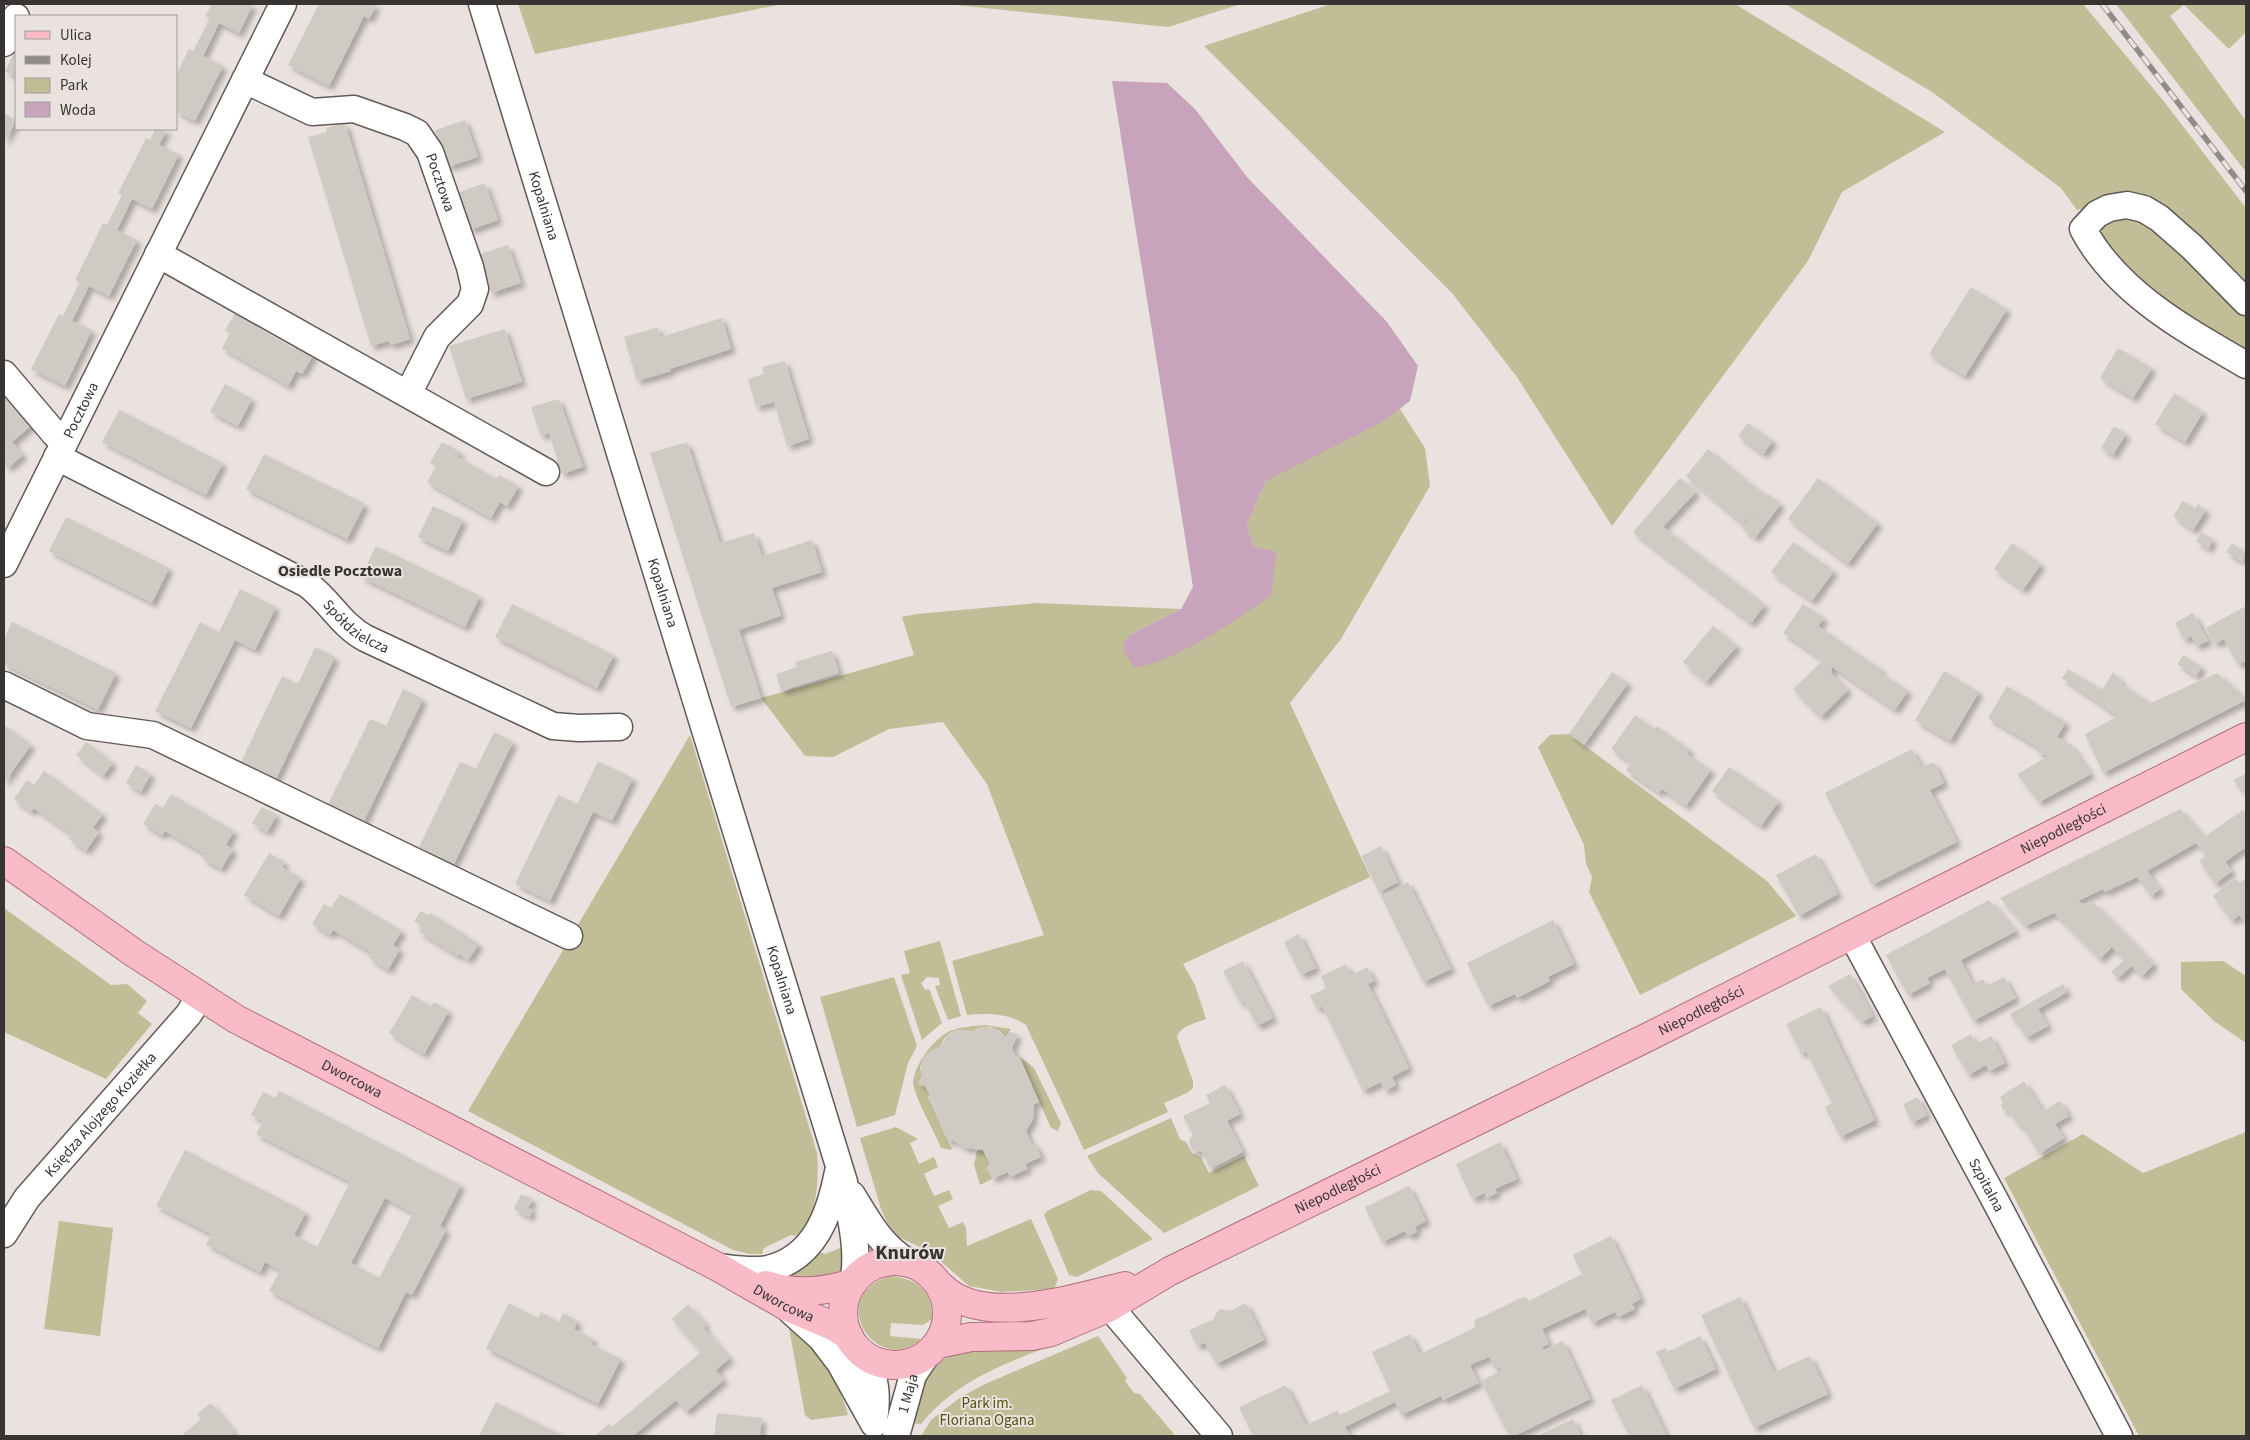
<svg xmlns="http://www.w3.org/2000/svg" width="2250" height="1440" viewBox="0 0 2250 1440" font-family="'Source Sans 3',sans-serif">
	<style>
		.green { fill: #c0bd97 }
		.water { fill: #c7a4bc }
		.building { fill: #cfcac4; fill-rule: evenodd; filter: url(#shadow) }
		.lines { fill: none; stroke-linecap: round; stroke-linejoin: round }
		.minor-casing { stroke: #615a57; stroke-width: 29 }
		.major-casing { stroke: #b26e7a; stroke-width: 30 }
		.minor { stroke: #fff; stroke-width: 26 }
		.major { stroke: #f8bbc7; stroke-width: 28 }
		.rail-casing { stroke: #918b89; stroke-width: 5.5 }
		.rail { stroke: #eae2df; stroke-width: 4; stroke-dasharray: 11; stroke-linecap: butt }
		.labels { text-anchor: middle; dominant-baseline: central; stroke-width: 4; stroke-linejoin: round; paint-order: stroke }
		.street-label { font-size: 15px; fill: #383433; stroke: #eae2df }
		.park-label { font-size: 15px; fill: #57510e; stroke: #eae2df }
		.neighbourhood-label { font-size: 16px; font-weight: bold; fill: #383433; stroke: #eae2df }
		.district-label { font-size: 20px; font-weight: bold; fill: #383433; stroke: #eae2df }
	</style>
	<defs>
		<filter id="shadow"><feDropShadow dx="4.5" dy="4.5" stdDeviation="2.5" flood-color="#0004"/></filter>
	</defs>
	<rect width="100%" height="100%" fill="#eae2df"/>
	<!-- green -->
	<g class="green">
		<polygon points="518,4 783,4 535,54"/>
		<polygon points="946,4 1241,4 1168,27"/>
		<polygon points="1331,4 1735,4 1945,132 1842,192 1808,261 1612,526 1517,377 1452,293 1204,46"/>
		<polygon points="1785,4 2083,4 2162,99 2246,208 2246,294 2166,212 2096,207 2077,210 2061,188 1932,92"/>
		<polygon points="2116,4 2246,4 2246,32 2229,49 2184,5 2170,16 2246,121 2246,172"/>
		<polygon points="2135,214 2246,310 2246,353 2153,297 2111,252 2102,233 2103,223"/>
		<path d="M1400,409L1425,448L1430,486L1341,639L1290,703L1370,877L1183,964L1195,985L1206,1019C1196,1023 1180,1026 1177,1037L1193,1081V1088L1187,1093L1164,1103L1168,1112L1084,1150L1026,1025C1008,1013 988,1013 967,1015L952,961L1044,935L987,784L943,722L889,729L833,757L805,756L761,698L914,655L902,617L917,614L1037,603L1181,609L1131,634L1134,668L1254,547L1247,525L1266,481Z"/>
		<polygon points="1569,734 1767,881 1796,916 1640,995 1589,892 1592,877 1586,864 1584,845 1538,747 1550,735"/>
		<path d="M690,735L817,1153C819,1174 818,1226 795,1236L791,1235L764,1248L762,1254H750L733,1250L468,1111Z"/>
		<polygon points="4,908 111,985 127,984 147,1001 138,1013 152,1024 106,1079 4,1032"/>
		<polygon points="940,941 961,1016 948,1020 935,986 940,985 939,978 927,977 921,983 925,990 929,989 942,1023 922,1040 901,975 910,973 904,951"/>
		<polygon points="2223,961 2246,976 2246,1043 2214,1021 2181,989 2181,962"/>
		<polygon points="894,977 917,1046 908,1063 895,1115 857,1127 820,997"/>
		<path d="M984,1025L1011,1029L1006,1037L1000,1031L991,1027H981L973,1031L958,1030L950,1033L944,1039L939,1048L933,1050L924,1057L920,1068L922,1075L918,1084L925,1086L930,1095L928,1097L952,1150L941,1148C933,1128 920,1108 914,1088C909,1070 934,1038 950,1031C961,1027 972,1026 984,1025Z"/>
		<polygon points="1019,1056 1034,1068 1061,1123 1058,1131 1051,1128"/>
		<polygon points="1171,1118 1180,1139 1186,1142 1192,1153 1201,1157 1209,1173 1244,1156 1259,1186 1164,1233 1098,1173 1087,1156"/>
		<polygon points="896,1127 918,1139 910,1143 919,1164 934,1157 938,1167 924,1174 934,1196 949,1190 953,1199 938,1206 949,1228 963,1222 966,1228 967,1246 1031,1219 1058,1279 1054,1289 1002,1292 969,1286 930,1252 899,1237 888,1224 881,1209 860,1138"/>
		<polygon points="2246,1132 2246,1436 2139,1436 2004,1178 2083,1134 2143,1173"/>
		<polygon points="983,1150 990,1164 987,1168 992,1179 980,1185 974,1165 977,1151"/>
		<polygon points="1091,1190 1101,1191 1153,1239 1077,1277 1069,1275 1044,1215 1047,1211"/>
		<polygon points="59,1221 113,1228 100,1336 44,1329"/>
		<polygon points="848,1245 848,1264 839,1276 786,1282 789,1268 814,1250 825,1254"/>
		<path d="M889,1276C916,1278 933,1290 932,1319L923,1325L891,1323L890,1336L921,1339C881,1378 822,1300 889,1276Z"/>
		<path d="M789,1328C820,1351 838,1378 848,1415L811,1420L805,1415Z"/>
		<polygon points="1098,1336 1127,1378 1125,1381 1134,1393 1140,1394 1174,1434 1170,1436 921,1436 931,1420 961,1397 985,1384"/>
		<path d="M1063,1341C1010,1362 958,1378 921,1424L907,1423C917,1387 924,1371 956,1351Z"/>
	</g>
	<!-- water -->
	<path class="water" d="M1112,81L1167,83L1195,109L1247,177L1387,322L1418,366L1410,401L1384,421L1266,481L1247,525L1254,547L1276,552L1271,596C1232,622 1180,660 1134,668L1124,651V642L1131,634L1181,609L1193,587Z"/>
	<!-- building -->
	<g class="building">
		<polygon points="212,4 253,4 239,33 219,23 203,56 223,66 195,121 176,112 176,75 189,49 193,51 210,18 205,16"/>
		<polygon points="319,4 377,4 369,19 364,16 329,86 288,65"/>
		<polygon points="16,49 16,77 5,71"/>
		<polygon points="4,113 16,121 4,143"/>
		<polygon points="465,120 478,157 448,167 435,130"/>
		<polygon points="345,123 410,339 391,345 389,341 371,346 308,137 327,132 326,128"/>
		<polygon points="155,129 167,129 159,145 179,154 152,209 132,199 117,230 137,240 109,296 89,286 72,321 92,330 65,386 31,369 59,314 63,316 80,282 75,280 103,223 107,225 122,195 118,193 146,138 150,140"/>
		<polygon points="485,183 498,220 470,230 457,193"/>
		<polygon points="508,245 521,283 491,293 478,255"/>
		<polygon points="1971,287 2007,309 1965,376 1929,354"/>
		<polygon points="237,310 255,320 253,325 293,348 296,343 314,354 302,374 296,371 288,386 222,348 230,333 225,330"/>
		<polygon points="722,318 731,349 670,369 671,371 637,381 624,337 658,327 661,337"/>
		<polygon points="505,329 522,382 466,399 449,346"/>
		<polygon points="2118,348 2152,368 2133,398 2100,378"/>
		<polygon points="785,361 809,439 787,446 774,402 756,407 748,379 764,374 762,367"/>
		<polygon points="225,384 252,399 238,426 210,412"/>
		<polygon points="4,389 33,424 12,442 23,455 8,468 4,463 4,458 7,456 4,452 4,447 6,445 4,442"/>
		<polygon points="2174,393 2203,412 2185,442 2155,424"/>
		<polygon points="559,399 583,467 562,474 549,433 541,436 531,407"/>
		<polygon points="119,410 223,463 206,495 102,442"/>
		<polygon points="1748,423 1773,441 1763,454 1738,436"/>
		<polygon points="2114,426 2126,434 2113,455 2101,448"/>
		<polygon points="442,442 460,452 458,457 497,479 499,475 519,486 507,506 500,502 491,518 427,482 436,467 430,463"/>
		<polygon points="687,442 720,543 754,533 762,556 812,540 822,572 772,588 781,616 739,630 761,698 731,707 650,453"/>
		<polygon points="1708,449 1766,496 1768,494 1781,504 1755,538 1742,528 1758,508 1743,524 1686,476"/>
		<polygon points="264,454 365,504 347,539 246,489"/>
		<polygon points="1680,478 1696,492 1663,527 1765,605 1751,623 1633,532"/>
		<polygon points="1818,478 1878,523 1848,564 1788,519"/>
		<polygon points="2183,501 2195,509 2198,504 2206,510 2193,530 2173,516"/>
		<polygon points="433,506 463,520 448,551 418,537"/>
		<polygon points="66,517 169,568 152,603 49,551"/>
		<polygon points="2201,532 2213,540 2208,549 2196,541"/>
		<polygon points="1793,542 1834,571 1812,601 1771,572"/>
		<polygon points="2012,543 2041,564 2023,590 1994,569"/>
		<polygon points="2232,543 2246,552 2243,562 2226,552"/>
		<polygon points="376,546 480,596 465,627 361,577"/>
		<polygon points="240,589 276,607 255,650 235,640 191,728 155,711 200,622 219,632"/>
		<polygon points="512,604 614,655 597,688 495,637"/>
		<polygon points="1803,604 1824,618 1818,626 1882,670 1881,673 1908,691 1895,710 1832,667 1831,673 1848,690 1821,717 1793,689 1820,663 1821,659 1783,633"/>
		<polygon points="2246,606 2246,665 2244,661 2238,665 2224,639 2215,644 2206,628"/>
		<polygon points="2193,613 2208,641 2196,646 2191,636 2184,640 2175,623"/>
		<polygon points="12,622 116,673 98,710 4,664 4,639"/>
		<polygon points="1713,626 1737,646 1706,682 1683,662"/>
		<polygon points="315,647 335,657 276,779 241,762 282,676 298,684"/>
		<polygon points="832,651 839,673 781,691 776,674 797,667 795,662"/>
		<polygon points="2183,655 2202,667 2196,676 2177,664"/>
		<polygon points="2068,669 2102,690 2113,672 2122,682 2121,684 2151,703 2217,673 2246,698 2246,700 2103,773 2085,734 2118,716 2062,678"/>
		<polygon points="1944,671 1979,692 1950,741 1915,720"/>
		<polygon points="1612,672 1628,683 1584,745 1569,734"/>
		<polygon points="2007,686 2066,722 2057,737 2071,745 2091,774 2039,802 2017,774 2049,756 2036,752 2039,748 1988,718"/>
		<polygon points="403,689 423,699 364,821 328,804 370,719 386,726"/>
		<polygon points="1635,715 1655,729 1657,726 1690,750 1687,754 1711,770 1686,806 1662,789 1659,793 1626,770 1631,763 1611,749"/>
		<polygon points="4,725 31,745 4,783"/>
		<polygon points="494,732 513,742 454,864 419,847 460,762 476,769"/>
		<polygon points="86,742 113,763 103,776 76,755"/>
		<polygon points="1912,749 1922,767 1934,762 1944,783 1930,790 1957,842 1872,885 1825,793"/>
		<polygon points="598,761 633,778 612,821 593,812 550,901 515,884 558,795 577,804"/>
		<polygon points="136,765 151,774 141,792 126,783"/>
		<polygon points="1729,767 1779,801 1761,826 1712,791"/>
		<polygon points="44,771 103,814 93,828 99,832 86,851 69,839 72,835 34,808 31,812 14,799 27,780 34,785"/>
		<polygon points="2246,774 2246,796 2233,780"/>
		<polygon points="171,794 234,831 226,845 233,850 221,869 203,859 205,854 165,831 162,835 143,824 155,804 163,808"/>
		<polygon points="262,807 277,815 267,832 252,823"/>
		<polygon points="2180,809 2204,837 2243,810 2246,814 2246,847 2225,862 2232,871 2215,884 2199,860 2206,856 2196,843 2147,871 2160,889 2151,896 2137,877 2105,892 2103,889 2078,901 2083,904 2094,903 2154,964 2142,976 2131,966 2118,978 2111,972 2125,959 2112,947 2100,959 2054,913 2025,926 2000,898"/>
		<polygon points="1381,846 1398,882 1379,892 1361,856"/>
		<polygon points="269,853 285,862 282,867 301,878 279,916 244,895"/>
		<polygon points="1816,854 1838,894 1799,916 1776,875"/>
		<polygon points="2235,878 2239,883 2246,878 2246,923 2239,915 2232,921 2213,896"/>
		<polygon points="1408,882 1451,969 1423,982 1381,896"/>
		<polygon points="340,894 402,931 393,945 400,949 388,970 369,958 372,953 333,930 330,935 312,924 324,904 331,908"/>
		<polygon points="1989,900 2016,931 1961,960 1973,984 1983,979 1987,986 2004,977 2016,998 1973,1021 1945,969 1927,978 1930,983 1908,995 1886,955"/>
		<polygon points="421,911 429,916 431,913 479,944 468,960 459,954 458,956 419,932 423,926 414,921"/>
		<polygon points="1553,920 1574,964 1548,977 1550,981 1517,998 1515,994 1488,1006 1467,963"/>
		<polygon points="1299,934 1316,968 1301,975 1284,942"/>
		<polygon points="1243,961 1273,1018 1257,1026 1244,1001 1240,1003 1223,971"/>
		<polygon points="1346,964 1351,975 1367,967 1374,981 1368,984 1409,1068 1392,1077 1396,1085 1385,1091 1381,1082 1363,1091 1322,1006 1317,1009 1310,996 1326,988 1321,976"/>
		<polygon points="1850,974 1873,1016 1862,1022 1828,986"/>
		<polygon points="2063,984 2067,992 2038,1009 2048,1026 2026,1038 2016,1021 2014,1022 2010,1014"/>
		<polygon points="412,995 431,1006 434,1002 449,1011 424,1054 389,1033"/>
		<polygon points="1821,1007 1875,1120 1840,1137 1825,1107 1832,1103 1806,1051 1801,1054 1786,1024"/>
		<polygon points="981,1027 994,1028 1006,1037 1010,1032 1018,1034 1012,1048 1016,1057 1019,1056 1039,1102 1034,1104 1033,1119 1026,1131 1032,1145 1035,1143 1041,1157 1025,1164 1028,1169 1018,1173 1010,1177 1008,1172 992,1179 987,1167 990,1164 983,1150 965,1148 953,1140 948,1142 928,1097 930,1095 925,1086 918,1084 922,1075 921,1065 924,1057 933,1050 939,1048 948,1035 958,1030 973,1031"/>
		<polygon points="1971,1034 1976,1044 1991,1036 2005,1063 1989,1071 1986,1065 1968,1075 1951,1045"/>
		<polygon points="2024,1081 2043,1111 2060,1101 2069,1116 2055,1124 2064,1138 2039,1154 2022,1125 2019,1126 2008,1110 2004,1111 2001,1106 2003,1103 2000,1097"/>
		<polygon points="1225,1085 1240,1114 1227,1121 1243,1152 1210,1169 1202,1152 1194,1151 1191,1148 1189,1141 1193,1134 1183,1116 1210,1103 1206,1095"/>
		<path d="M279,1091L461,1185L440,1226L446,1230L412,1295L406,1292L378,1348L269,1291L280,1270L265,1262L260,1272L206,1244L211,1234L156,1206L185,1150L306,1212L294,1235L317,1247L350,1182L256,1134L263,1121L251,1115L263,1092L275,1098ZM385,1198L413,1213L379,1278L351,1263Z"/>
		<polygon points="1918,1097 1927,1115 1912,1123 1903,1104"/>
		<polygon points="1500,1142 1517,1179 1495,1189 1497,1193 1486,1198 1485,1193 1472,1199 1456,1164"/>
		<polygon points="1409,1186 1426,1221 1415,1227 1417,1232 1408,1236 1405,1231 1382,1242 1365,1207"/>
		<polygon points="521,1194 533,1199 528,1208 533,1210 529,1217 514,1209"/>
		<polygon points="1611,1236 1641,1299 1632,1304 1635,1309 1618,1317 1615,1312 1592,1323 1585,1309 1542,1329 1549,1344 1542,1347 1544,1350 1563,1341 1590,1399 1514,1436 1509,1436 1481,1381 1502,1370 1500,1367 1495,1369 1489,1357 1470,1365 1479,1383 1443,1400 1441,1396 1401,1415 1395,1402 1345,1427 1350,1436 1253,1436 1239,1407 1286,1385 1306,1425 1337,1411 1340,1415 1390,1391 1372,1352 1410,1334 1420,1354 1474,1328 1475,1320 1498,1309 1523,1297 1528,1299 1529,1301 1582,1274 1573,1255"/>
		<polygon points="1740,1297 1774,1372 1810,1356 1828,1394 1754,1428 1701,1315"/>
		<polygon points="509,1303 538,1318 541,1312 559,1322 563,1313 578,1321 574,1329 594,1339 591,1344 621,1359 598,1404 486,1348"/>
		<polygon points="1246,1303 1264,1340 1216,1364 1205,1343 1197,1346 1189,1330 1214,1319 1216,1313 1221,1309 1230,1311"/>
		<polygon points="688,1304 706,1325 704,1328 730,1358 716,1370 724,1380 686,1412 676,1400 633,1436 595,1436 609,1424 612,1427 701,1352 672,1319"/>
		<polygon points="1700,1336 1716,1369 1674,1389 1656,1352 1665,1348 1667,1352"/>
		<polygon points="1642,1385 1667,1436 1629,1436 1611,1400"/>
		<polygon points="496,1402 564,1436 479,1436"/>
		<polygon points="211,1403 235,1433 230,1436 181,1436 201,1419 197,1414"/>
		<polygon points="717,1413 762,1418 760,1436 714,1436"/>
		<polygon points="1573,1419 1581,1436 1537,1436"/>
	</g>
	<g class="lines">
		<defs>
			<g id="minor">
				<path id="s1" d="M482,4L844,1182C850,1216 860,1249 853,1283"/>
				<polyline points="4,43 16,17"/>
				<path id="s2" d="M245,80L312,112L354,109L405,127L417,133L430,152L470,267L475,289L470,304L437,337L408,394"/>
				<polyline points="158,254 546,472"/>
				<path d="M2246,302L2192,247L2159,218L2144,209L2127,205L2109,208L2097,214L2083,229C2117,293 2186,330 2246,365"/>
				<polyline points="4,374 54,433 64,443"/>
				<path id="s3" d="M57,457L307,584C329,600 341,625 365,638L553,726L579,728L619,727"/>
				<path id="s4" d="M4,564L283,4"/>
				<polyline points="4,685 87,726 153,735 569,936"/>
				<path id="s5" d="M1852,935L1997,1204L2119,1436"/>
				<path d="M852,1195C868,1221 881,1246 908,1262"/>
				<path id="s6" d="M4,1234L27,1198L188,1015L200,997"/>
				<path d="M718,1267C735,1269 752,1272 768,1269C815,1258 830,1213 838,1172"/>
				<polyline points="1110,1307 1219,1436"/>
				<polyline points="791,1311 821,1338 840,1363 874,1424"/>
				<path d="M864,1355C876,1380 878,1393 874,1421"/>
				<path id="s7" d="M896,1436L913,1375L927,1354"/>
			</g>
			<g id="major">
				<path id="s8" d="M4,861L134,953L236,1019L718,1267L786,1306L833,1326L849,1336"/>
				<circle cx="895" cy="1313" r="52"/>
				<path d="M766,1285C796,1295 824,1292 853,1283"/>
				<path d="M942,1287C982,1328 1076,1298 1125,1286"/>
				<path id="s9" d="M938,1344L971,1337L1032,1336L1051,1332L1110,1307L1170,1271L1648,1037L2246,737"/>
			</g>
		</defs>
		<!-- minor casing -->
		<use href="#minor" class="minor-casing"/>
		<!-- major casing -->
		<use href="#major" class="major-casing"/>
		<!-- minor -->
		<use href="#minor" class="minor"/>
		<!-- major -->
		<use href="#major" class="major"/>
		<defs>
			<polyline id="rail" points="2102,4 2246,191"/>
		</defs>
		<!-- rail casing -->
		<use href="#rail" class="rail-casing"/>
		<!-- rail -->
		<use href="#rail" class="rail"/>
	</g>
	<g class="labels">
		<!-- street labels -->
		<g class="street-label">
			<text stroke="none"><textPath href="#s2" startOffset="239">Pocztowa</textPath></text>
			<text stroke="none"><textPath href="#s1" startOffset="211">Kopalniana</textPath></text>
			<text stroke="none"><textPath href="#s4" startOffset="172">Pocztowa</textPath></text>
			<text stroke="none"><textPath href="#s1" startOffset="616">Kopalniana</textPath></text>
			<text stroke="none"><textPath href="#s3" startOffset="346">Spółdzielcza</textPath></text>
			<text stroke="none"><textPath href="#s9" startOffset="1245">Niepodległości</textPath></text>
			<text stroke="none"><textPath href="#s1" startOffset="1021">Kopalniana</textPath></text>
			<text stroke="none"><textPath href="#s9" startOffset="840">Niepodległości</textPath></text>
			<text stroke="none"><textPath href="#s8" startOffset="411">Dworcowa</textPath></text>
			<text stroke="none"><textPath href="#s6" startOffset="154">Księdza Alojzego Koziełka</textPath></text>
			<text stroke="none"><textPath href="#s5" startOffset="284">Szpitalna</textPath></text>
			<text stroke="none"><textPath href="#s9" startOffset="435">Niepodległości</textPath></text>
			<text stroke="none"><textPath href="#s8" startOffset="898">Dworcowa</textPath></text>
			<text stroke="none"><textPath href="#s7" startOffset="44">1 Maja</textPath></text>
		</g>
		<!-- park labels -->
		<g class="park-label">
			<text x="987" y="1403">Park im.<tspan x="987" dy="17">Floriana Ogana</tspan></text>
		</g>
		<!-- neighbourhood labels -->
		<g class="neighbourhood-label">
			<text x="340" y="571">Osiedle Pocztowa</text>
		</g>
		<!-- district labels -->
		<g class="district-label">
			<text x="910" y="1253">Knurów</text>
		</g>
	</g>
	<!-- border -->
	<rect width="2250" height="1440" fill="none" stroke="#383433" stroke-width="10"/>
	<!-- legend -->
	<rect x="15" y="15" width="162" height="115" fill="#eae2df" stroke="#a39c9a"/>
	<rect x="25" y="31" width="25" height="8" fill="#f8bbc7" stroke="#a39c9a"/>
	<text x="60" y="40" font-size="15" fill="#383433">Ulica</text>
	<rect x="25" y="56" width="25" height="8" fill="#918b89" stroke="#a39c9a"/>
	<text x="60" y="65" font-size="15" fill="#383433">Kolej</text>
	<rect x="25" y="78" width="25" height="15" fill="#c0bd97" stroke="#a39c9a"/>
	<text x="60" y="90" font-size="15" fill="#383433">Park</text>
	<rect x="25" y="102" width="25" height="15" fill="#c7a4bc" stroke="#a39c9a"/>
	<text x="60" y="115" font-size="15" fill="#383433">Woda</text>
</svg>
